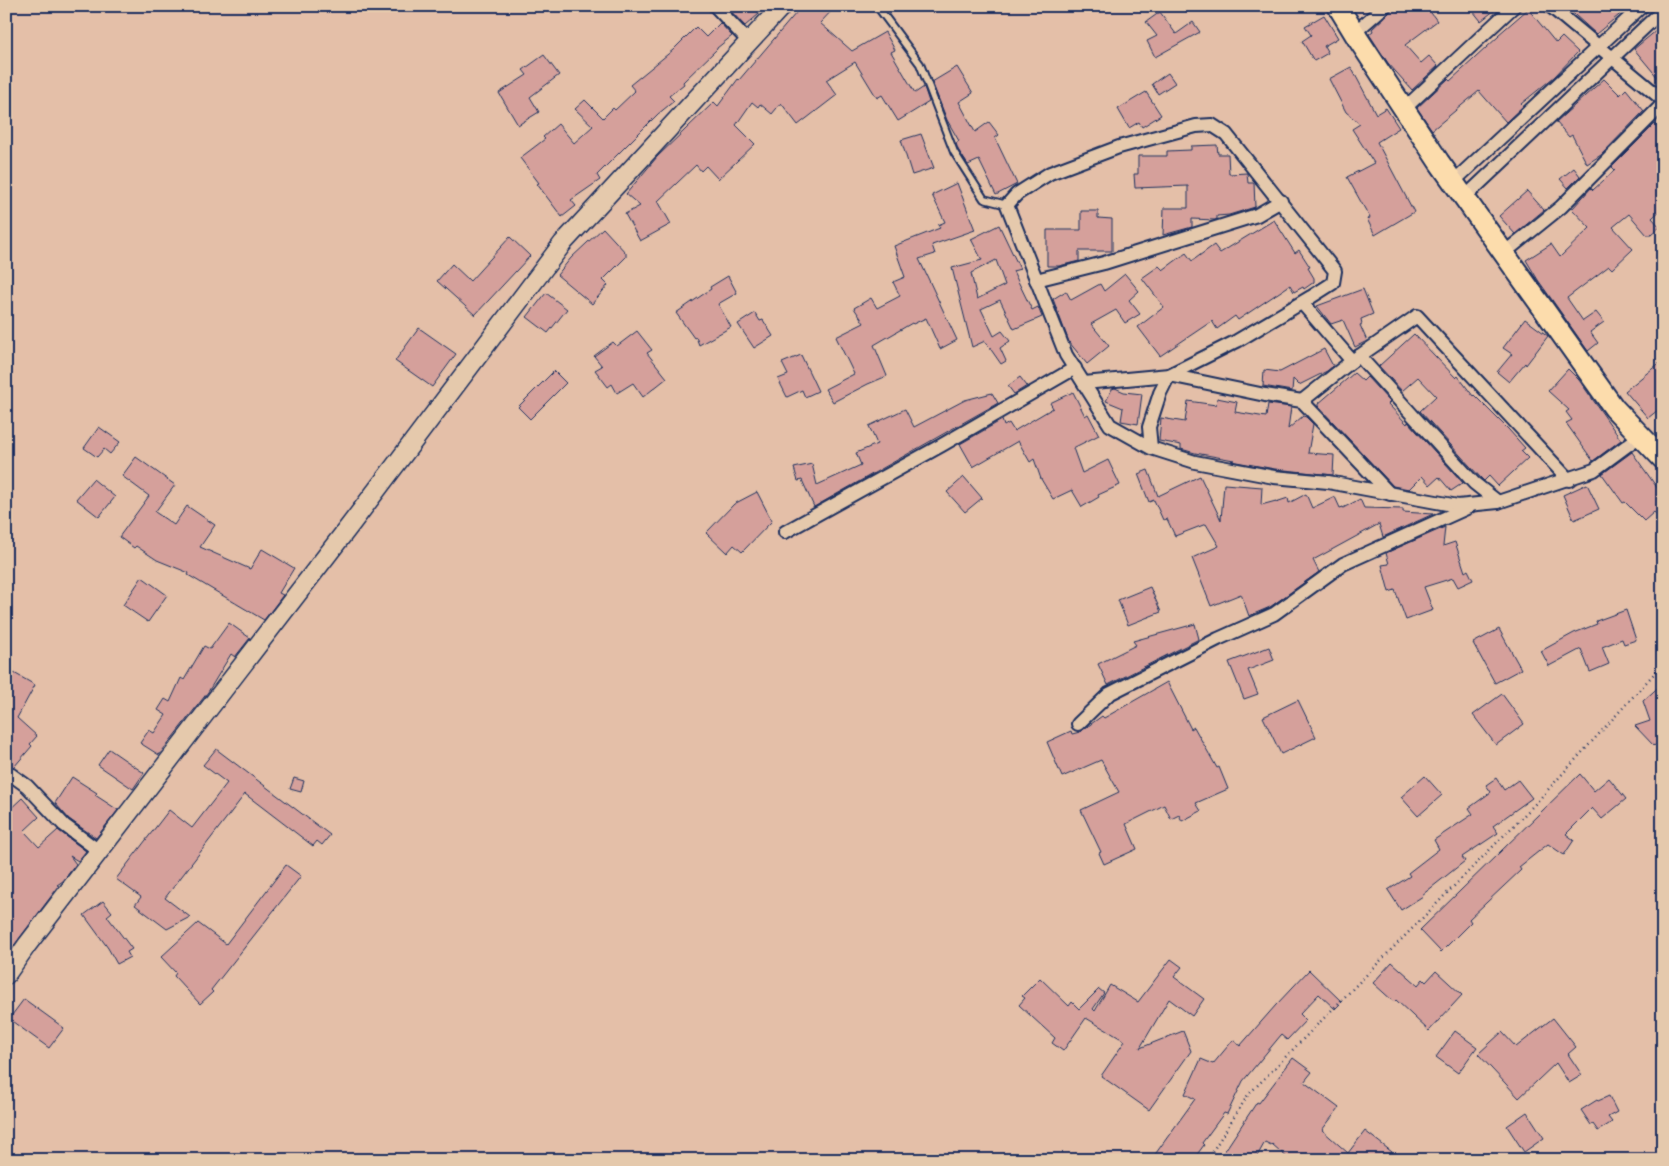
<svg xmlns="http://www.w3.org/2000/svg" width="1669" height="1166" viewBox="0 0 1669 1166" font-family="Mynerve,sans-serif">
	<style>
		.building { fill: #d5a09b; stroke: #1b2f5e; fill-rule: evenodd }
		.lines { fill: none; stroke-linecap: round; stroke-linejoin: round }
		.service-casing { stroke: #1b2f5e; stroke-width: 10 }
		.minor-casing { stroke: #1b2f5e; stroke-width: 16 }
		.secondary-casing { stroke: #1b2f5e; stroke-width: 21 }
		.primary-casing { stroke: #1b2f5e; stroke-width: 24 }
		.path { stroke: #1b2f5e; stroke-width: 2.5; stroke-dasharray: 1 4; stroke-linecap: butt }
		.service { stroke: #e5c9ac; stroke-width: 6 }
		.minor { stroke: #e5c9ac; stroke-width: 12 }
		.secondary { stroke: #e5c9ac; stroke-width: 18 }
		.primary { stroke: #fcdcac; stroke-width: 20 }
	</style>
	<rect width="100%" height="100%" fill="#e4bfa8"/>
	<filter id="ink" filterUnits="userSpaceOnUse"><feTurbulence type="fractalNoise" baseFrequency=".02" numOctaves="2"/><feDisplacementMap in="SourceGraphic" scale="10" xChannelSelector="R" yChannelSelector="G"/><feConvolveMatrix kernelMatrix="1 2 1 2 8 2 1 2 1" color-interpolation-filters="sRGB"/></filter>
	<g filter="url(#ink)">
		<!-- building -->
		<g class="building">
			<polygon points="726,6 753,6 759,14 745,26"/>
			<polygon points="802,6 836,6 820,23 852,51 885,32 895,50 891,52 915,93 924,87 929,102 898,121 882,95 877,98 855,62 826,80 837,95 798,125 781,103 772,114 760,104 758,107 752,102 736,125 755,144 718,179 706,166 701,171 696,165 658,201 671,224 640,241 625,214 640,206 626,194 657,157 714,102 718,106 738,79 739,80"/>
			<polygon points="1393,6 1426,6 1437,21 1405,45 1421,63 1429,56 1438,66 1412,90 1388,63 1369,34 1373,31 1372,29 1390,12"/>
			<polygon points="1469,6 1500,6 1481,21"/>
			<polygon points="1565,6 1630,6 1596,34"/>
			<polygon points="1528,9 1556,43 1562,37 1578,52 1554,77 1521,104 1523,106 1506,122 1479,91 1432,130 1417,108 1448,79 1450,81 1499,36 1498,35"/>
			<polygon points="1160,12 1176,34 1193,22 1200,32 1155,57 1147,41 1157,36 1146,22"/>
			<polygon points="1324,15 1338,38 1324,46 1328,53 1314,61 1302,41 1311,35 1305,26"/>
			<polygon points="720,23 732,36 717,48 717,49 683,82 684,84 669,96 674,101 658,114 597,175 600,180 571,200 576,206 562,217 537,184 539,183 520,158 545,139 543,137 558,124 574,143 593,126 575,109 585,100 603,118 613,108 615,110 635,91 630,85 673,50 696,27 706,37"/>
			<polygon points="1663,25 1663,84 1634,49"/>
			<polygon points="544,55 559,75 530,97 539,112 518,125 499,93 527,75 523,70"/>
			<polygon points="957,67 973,93 959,102 975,132 989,122 999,135 995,138 1017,184 996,195 979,160 968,165 958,150 956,143 959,141 947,120 932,82"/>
			<polygon points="1351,67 1376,114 1386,108 1399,128 1377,142 1414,212 1375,235 1367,219 1370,218 1347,177 1374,163 1352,129 1360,124 1346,112 1329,79"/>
			<polygon points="1168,73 1175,83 1158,94 1152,84"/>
			<polygon points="1604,79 1620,95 1626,89 1644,111 1601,155 1587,164 1572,135 1569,137 1556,122"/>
			<polygon points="1146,92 1161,115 1142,127 1139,122 1129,128 1118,109"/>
			<polygon points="1655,124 1663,133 1663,167 1658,172 1663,178 1663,208 1652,218 1660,227 1651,235 1647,235 1629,214 1613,227 1633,249 1612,269 1609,266 1567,298 1583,321 1596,312 1604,322 1590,332 1598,343 1588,351 1538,280 1526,260 1551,244 1560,257 1590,228 1572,209 1591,188 1593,190 1615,170 1612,167"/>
			<polygon points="921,134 934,168 912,175 901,140"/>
			<polygon points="1217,145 1218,154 1228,154 1229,174 1247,173 1248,183 1254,183 1255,207 1229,215 1217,216 1217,219 1215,220 1192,219 1192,227 1163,235 1164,208 1188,208 1188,186 1135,188 1134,174 1138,174 1138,156 1167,156 1167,151 1191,150 1191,146"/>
			<polygon points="1574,168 1580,176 1568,188 1560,179"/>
			<polygon points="957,183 975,230 932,245 935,254 919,259 957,340 940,349 926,318 913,324 912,323 874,345 887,376 868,384 833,402 825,389 854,374 836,337 864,323 854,308 871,298 877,308 900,296 893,282 905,277 894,246 940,228 938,225 945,222 932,195"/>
			<polygon points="1527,191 1544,210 1515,234 1499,216"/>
			<polygon points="1081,211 1098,211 1098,218 1112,219 1112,251 1079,251 1079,261 1059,266 1047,266 1047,230 1081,230"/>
			<polygon points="1274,220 1295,253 1299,250 1310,267 1308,268 1314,278 1314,282 1304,289 1303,287 1294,292 1290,285 1238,320 1235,316 1217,329 1212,321 1160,356 1138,327 1164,307 1142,278 1159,266 1163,270 1186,253 1192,261 1214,245 1220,253"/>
			<path d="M999,225L1020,269L1013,271L1032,310L1038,307L1042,317L1014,329L1000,300L981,309L994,336L1002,331L1010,341L1000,348L1006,361L1001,364L985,341L972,347L952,268L982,260L971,239ZM996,260L1005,285L977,299L971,273Z"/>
			<polygon points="603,228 626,253 626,257 603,280 608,285 592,304 557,275 571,258"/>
			<polygon points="510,237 530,256 475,315 437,281 452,264 470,281"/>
			<polygon points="1125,274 1139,291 1129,300 1140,314 1125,323 1116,310 1091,324 1109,346 1087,364 1069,342 1053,299 1066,291 1071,300 1100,284 1104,291"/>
			<polygon points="728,276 737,293 718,304 731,327 699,345 696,337 694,338 676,313 711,289 710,287"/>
			<polygon points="1363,289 1373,314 1361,319 1362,324 1360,325 1367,341 1355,347 1343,320 1331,324 1317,306"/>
			<polygon points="546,293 567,309 548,333 527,317"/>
			<polygon points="755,313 760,321 763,320 773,336 754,348 738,324"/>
			<polygon points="1525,319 1548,336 1526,365 1525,363 1509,382 1497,372 1512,354 1503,348"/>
			<polygon points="419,328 456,354 432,387 395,361"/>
			<polygon points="637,331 652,350 647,353 667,378 643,397 633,383 617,393 612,384 608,387 595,370 602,366 594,356 613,342 617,346"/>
			<polygon points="1414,334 1456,378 1458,376 1473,396 1474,395 1509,430 1525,448 1521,451 1528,458 1498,486 1489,476 1484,481 1480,477 1420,411 1436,396 1418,377 1402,391 1379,366"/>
			<polygon points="1324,349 1333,366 1327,371 1299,385 1293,379 1292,391 1263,386 1264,370 1280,372"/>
			<polygon points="801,355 818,391 805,397 802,390 787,397 778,379 788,375 782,363"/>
			<polygon points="1663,360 1663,406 1648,418 1625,391"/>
			<polygon points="1568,369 1579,380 1621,440 1593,461 1566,423 1572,420 1566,412 1569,410 1548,391"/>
			<polygon points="554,371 566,383 530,419 518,407"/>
			<polygon points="1354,373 1363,381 1367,377 1390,402 1388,404 1407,424 1408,422 1463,483 1451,491 1439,477 1430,485 1422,476 1409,489 1393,486 1318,406 1318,404"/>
			<polygon points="1020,377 1027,386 1014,394 1008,386"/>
			<polygon points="1115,388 1124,392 1142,394 1138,424 1121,421 1123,408 1106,401 1112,389"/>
			<polygon points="1073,392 1085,416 1088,414 1099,435 1073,448 1082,473 1108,460 1120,485 1098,495 1099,497 1082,507 1072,490 1053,499 1041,479 1034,459 1030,462 1018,441 973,467 960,444 1002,420 1004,426 1009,423 1014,431 1053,408 1050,403"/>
			<polygon points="992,393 998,403 814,507 802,480 798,481 794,468 812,464 817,485 861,465 856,453 877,444 869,426 905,409 914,427 965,400"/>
			<polygon points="1217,398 1237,402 1235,412 1266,417 1268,404 1291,407 1288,429 1303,416 1306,417 1313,424 1308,453 1334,455 1333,475 1275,469 1231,461 1234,460 1195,453 1181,449 1181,445 1159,441 1161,418 1185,422 1188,401 1216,405"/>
			<polygon points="99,427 120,442 110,454 104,449 97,457 84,448"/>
			<polygon points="1632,452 1658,489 1663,484 1663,520 1654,512 1644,521 1625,502 1623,503 1602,474"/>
			<polygon points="136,457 175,485 155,512 174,525 187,506 215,525 200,547 250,569 262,549 294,568 279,593 283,595 264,620 188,575 189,573 157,560 136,546 134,548 119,537 149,496 122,476"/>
			<polygon points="1148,470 1158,496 1200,476 1221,520 1224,484 1262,487 1261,505 1276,501 1276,502 1288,498 1289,503 1306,494 1312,508 1335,497 1340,508 1343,507 1343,508 1360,499 1364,508 1403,509 1403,512 1433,514 1383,537 1379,524 1313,560 1319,572 1270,607 1249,616 1241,594 1211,606 1192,558 1219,546 1206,524 1175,536 1167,519 1163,520 1154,500 1149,502 1138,474"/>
			<polygon points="964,477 982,498 965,512 947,492"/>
			<polygon points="93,479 115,497 99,517 76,499"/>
			<polygon points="1587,484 1599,509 1574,520 1563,495"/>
			<polygon points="757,492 772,521 742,552 734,545 727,553 706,533 734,504"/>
			<polygon points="1445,527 1443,546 1455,542 1465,572 1468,570 1473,580 1458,587 1453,578 1424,587 1433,610 1406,620 1395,590 1389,592 1382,565 1389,564 1386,553"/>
			<polygon points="142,577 167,595 148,622 123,605"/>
			<polygon points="1150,587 1161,612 1128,625 1118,600"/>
			<polygon points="1626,610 1636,640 1624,644 1622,639 1602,647 1609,664 1590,672 1581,649 1549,666 1541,651 1574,633 1597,624 1596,621"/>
			<polygon points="229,623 250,638 235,657 231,654 208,692 159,755 140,743 149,730 154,733 166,715 158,710 165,699 170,702 181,678 184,680 204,646 210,649"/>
			<polygon points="1195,624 1199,639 1108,685 1098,664 1136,645 1133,641"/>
			<polygon points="1499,629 1521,669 1495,683 1473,643"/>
			<polygon points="1269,647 1274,660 1248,670 1258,694 1244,699 1229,662"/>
			<polygon points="14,673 35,685 17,718 37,736 30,744 32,746 14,767 6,763 6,687"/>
			<polygon points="1167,682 1191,729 1194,727 1217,768 1219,767 1228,789 1196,803 1201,811 1182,821 1179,815 1171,819 1164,805 1126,824 1137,849 1104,864 1099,853 1101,852 1081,810 1119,792 1101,760 1062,777 1047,742 1071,731 1072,734 1080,732 1102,716 1104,718"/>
			<polygon points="1663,683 1663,737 1654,746 1635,726 1650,721 1643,701"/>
			<polygon points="1502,694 1524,724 1496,745 1473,715"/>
			<polygon points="1298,700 1316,737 1281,754 1263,717"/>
			<polygon points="109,749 144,773 133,789 98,765"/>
			<polygon points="216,749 330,835 322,845 317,841 313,846 245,794 165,898 190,917 167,929 135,905 141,897 116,879 169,810 192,828 227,783 203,765"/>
			<polygon points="1580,774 1594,791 1609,778 1626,799 1602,819 1592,808 1566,834 1574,840 1564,855 1548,844 1519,867 1521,870 1469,919 1471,922 1441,952 1420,930"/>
			<polygon points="1425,776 1442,795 1418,816 1401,797"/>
			<polygon points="72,777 97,793 95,795 118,810 96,838 69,819 55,803"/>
			<polygon points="294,778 304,781 301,792 290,789"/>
			<polygon points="1496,778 1504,790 1518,780 1532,798 1493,826 1498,833 1462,857 1465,861 1422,895 1423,896 1401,910 1388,890 1410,876 1408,873 1439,849 1434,840 1473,814 1469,808 1491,792 1486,785"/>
			<polygon points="22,798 39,817 24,831 39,847 58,830 86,851 78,861 70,856 76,864 63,881 57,885 59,886 6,956 6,813"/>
			<polygon points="286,865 301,876 211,990 213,992 200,1004 174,976 176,973 161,957 198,923 226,944"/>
			<polygon points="103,901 112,912 107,916 132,949 127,952 130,957 117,964 108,948 84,915"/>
			<polygon points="1171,959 1182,967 1174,977 1204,999 1192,1016 1169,999 1140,1048 1183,1031 1191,1051 1149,1110 1101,1076 1125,1041 1086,1018 1063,1051 1052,1043 1055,1038 1019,1005 1025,998 1022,996 1040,978 1069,1006 1072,1002 1079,1009 1099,989 1104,993 1093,1009 1095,1011 1110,985 1138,1002"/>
			<polygon points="1392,962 1418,985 1423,979 1426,982 1436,971 1462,995 1429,1031 1396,1000 1394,1002 1373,983"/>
			<polygon points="1309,970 1342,1002 1335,1009 1319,994 1300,1014 1306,1020 1287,1040 1281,1035 1243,1081 1227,1114 1224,1113 1202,1143 1204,1145 1193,1160 1151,1160 1195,1099 1185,1094 1201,1059 1213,1064 1233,1040 1240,1046 1276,1005"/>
			<polygon points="24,999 64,1028 49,1048 9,1019"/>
			<polygon points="1553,1018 1576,1047 1568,1054 1582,1075 1569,1083 1556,1063 1519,1098 1478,1054 1502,1032 1516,1047"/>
			<polygon points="1455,1031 1477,1047 1458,1073 1436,1057"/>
			<polygon points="1293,1058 1312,1072 1304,1082 1339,1108 1322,1130 1348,1153 1365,1131 1392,1152 1386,1160 1290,1160 1272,1144 1271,1145 1265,1142 1255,1160 1230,1160 1222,1155 1257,1102 1259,1103"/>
			<polygon points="1609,1096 1617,1112 1608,1117 1612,1122 1598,1131 1593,1124 1591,1125 1581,1110 1597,1100 1598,1101"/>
			<polygon points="1527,1112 1544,1138 1524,1152 1507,1126"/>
		</g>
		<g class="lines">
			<defs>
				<polyline id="service" points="877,6 920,64 954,152 984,199 1007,205"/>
				<g id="minor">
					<polyline points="715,6 749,42"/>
					<polyline points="1550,6 1663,100"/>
					<polyline points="1354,33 1385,6"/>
					<polyline points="1404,109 1514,6"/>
					<polyline points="1453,182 1642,6"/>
					<polyline points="1464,198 1663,10"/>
					<polyline points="1504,253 1561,207 1663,104"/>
					<polyline points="1036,280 1104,263 1257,215 1281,201"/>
					<polyline points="1302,303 1352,361 1302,401"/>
					<polyline points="1359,356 1474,483 1498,502"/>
					<polyline points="1352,361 1417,316 1569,480"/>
					<polyline points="1084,383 1169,375 1265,395 1302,401 1390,494"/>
					<polyline points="1151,448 1110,425 1066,355 1007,205 1017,194 1050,173 1119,147 1196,126 1212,125 1226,134 1335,271 1333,283 1311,297 1237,341 1169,375 1160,393 1149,427 1151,448 1195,462 1274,477 1328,482 1458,506 1498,502 1594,470 1640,436"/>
					<polyline points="785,532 942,445 1075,368"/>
					<polyline points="1078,724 1109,694 1218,639 1274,614 1343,564 1469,507"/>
					<polyline points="6,771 27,786 64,825 99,851"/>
				</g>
				<polyline id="secondary" points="6,975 27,945 351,524 563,243 782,6"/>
				<polyline id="primary" points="1338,6 1358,39 1439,162 1614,408 1663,459"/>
			</defs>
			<!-- service casing -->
			<use href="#service" class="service-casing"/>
			<!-- minor casing -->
			<use href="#minor" class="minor-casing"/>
			<!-- secondary casing -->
			<use href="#secondary" class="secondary-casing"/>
			<!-- primary casing -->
			<use href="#primary" class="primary-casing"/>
			<!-- path -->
			<polyline class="path" points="1207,1160 1248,1095 1534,805 1663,664"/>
			<!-- service -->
			<use href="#service" class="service"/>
			<!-- minor -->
			<use href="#minor" class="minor"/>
			<!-- secondary -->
			<use href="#secondary" class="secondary"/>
			<!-- primary -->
			<use href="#primary" class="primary"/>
		</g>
	</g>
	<!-- margin -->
	<rect width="1669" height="1166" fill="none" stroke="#e5c9ac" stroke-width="25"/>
	<rect x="12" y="12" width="1644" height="1141" fill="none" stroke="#1b2f5e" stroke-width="2" filter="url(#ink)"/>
</svg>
